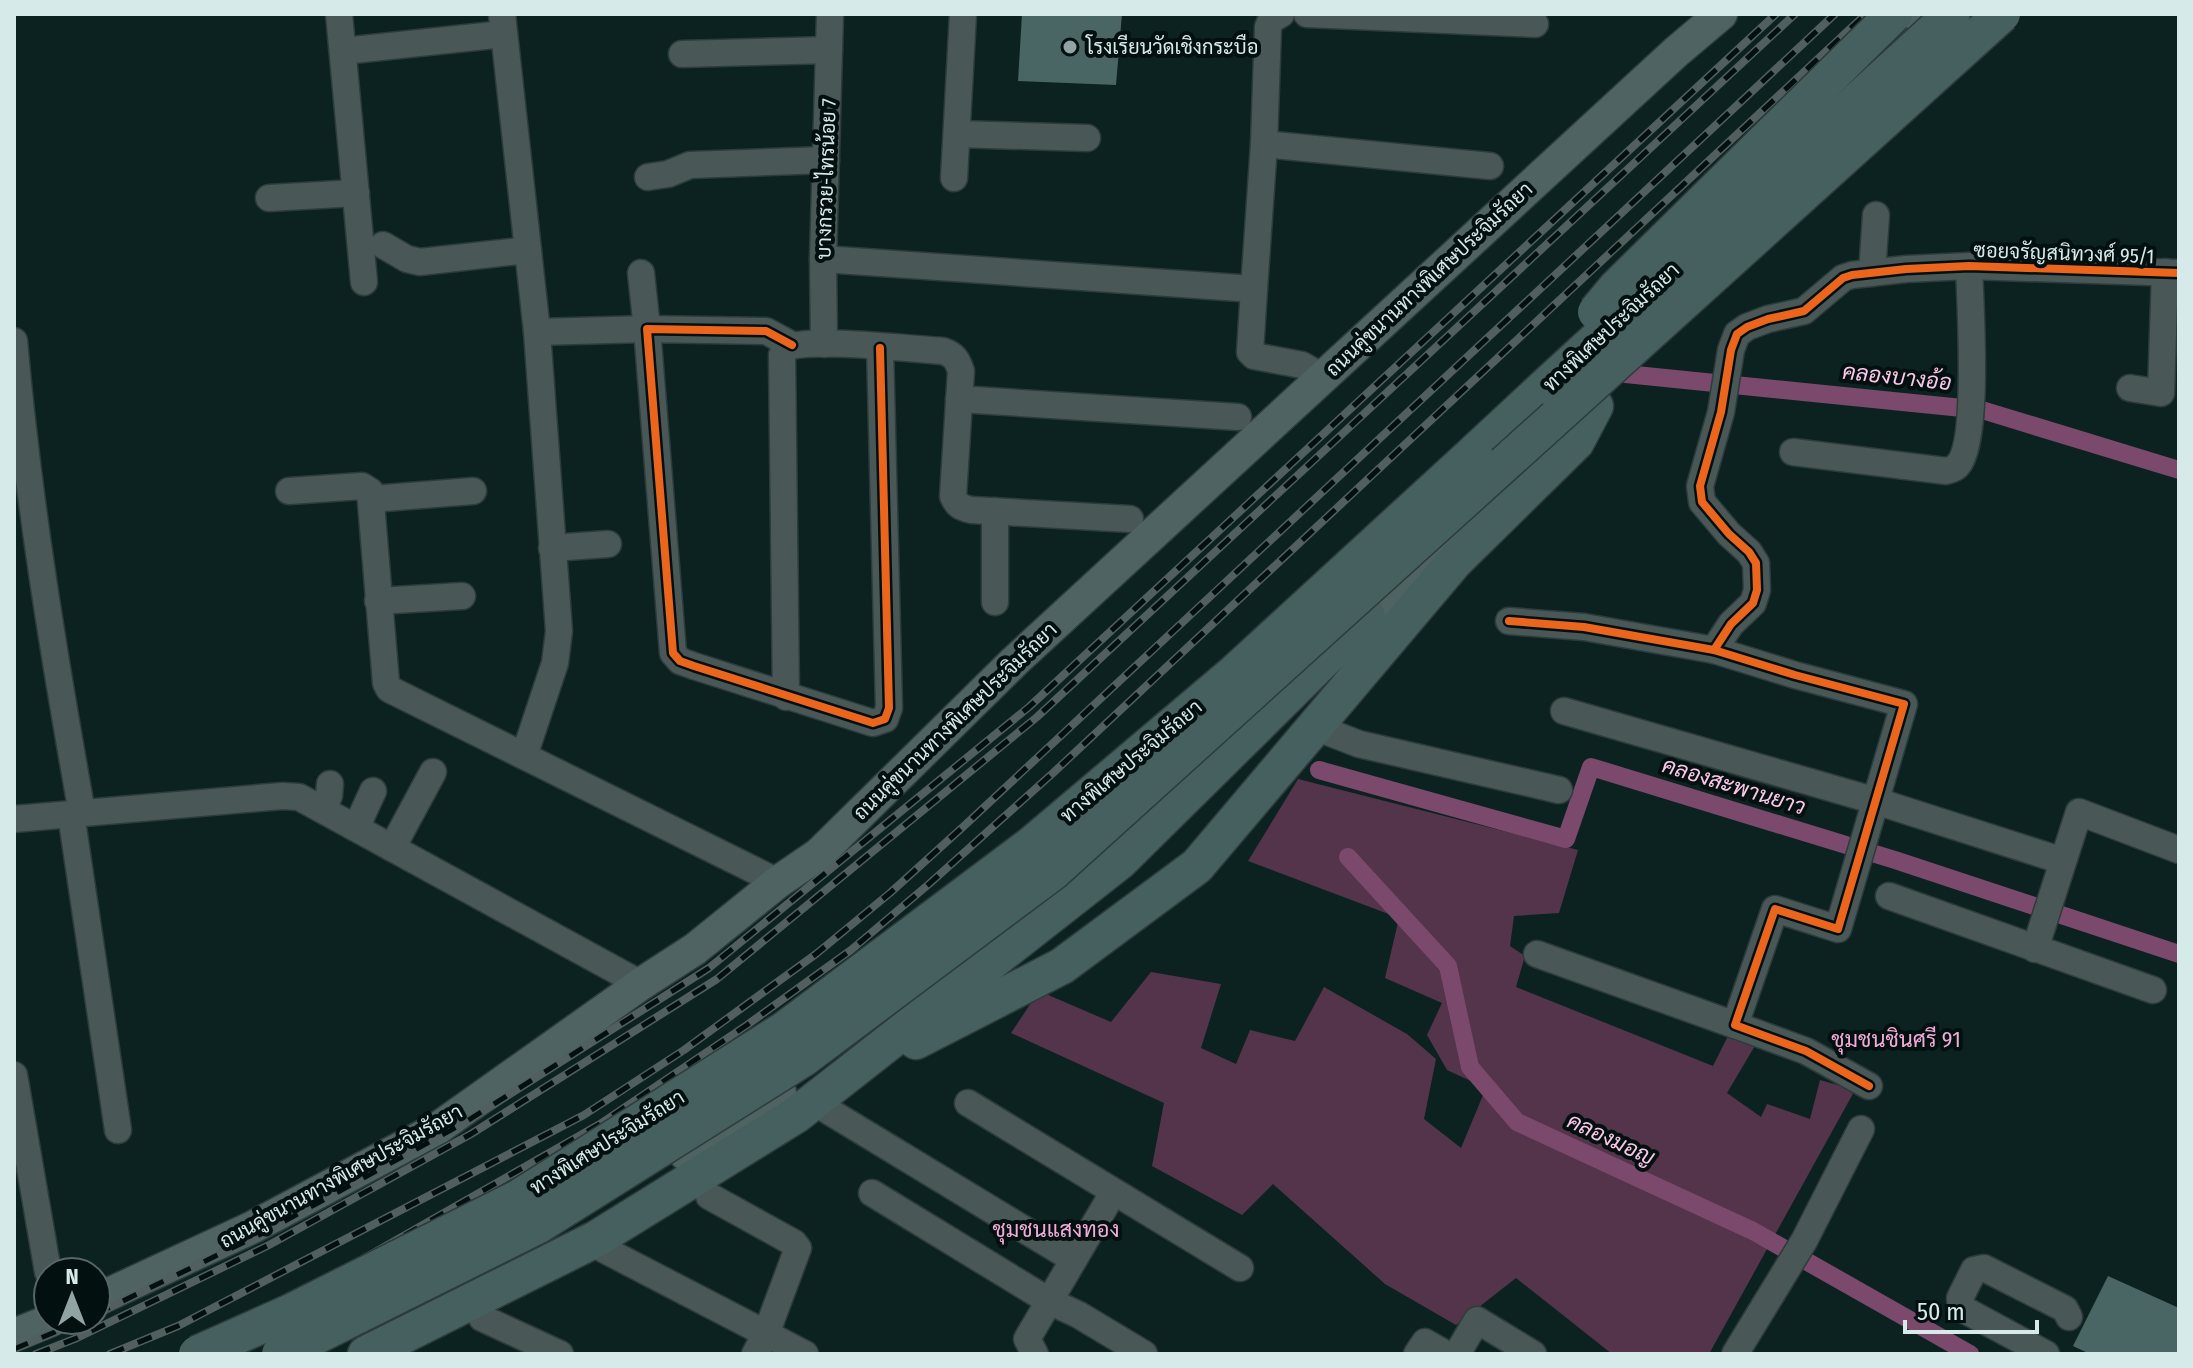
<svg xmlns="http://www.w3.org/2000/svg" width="2193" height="1368" viewBox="0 0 2193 1368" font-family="'Fira Sans Condensed',Sarabun,sans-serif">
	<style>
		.green { fill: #54344b }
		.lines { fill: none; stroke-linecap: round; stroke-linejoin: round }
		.canal { stroke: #7b496c; stroke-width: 18 }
		.building { fill: #496665 }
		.minor-casing { stroke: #2d3c3b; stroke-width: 29 }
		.major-casing { stroke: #2d3c3b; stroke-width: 35 }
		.highway-casing { stroke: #2d3c3b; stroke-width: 39 }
		.minor { stroke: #495857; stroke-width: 26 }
		.major { stroke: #4e6362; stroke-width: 32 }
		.highway { stroke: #46605f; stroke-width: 36 }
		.rail-casing { stroke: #515f5f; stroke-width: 8 }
		.rail { stroke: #031010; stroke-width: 5; stroke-dasharray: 15; stroke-linecap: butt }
		.highway-bridge-casing { stroke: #2d3c3b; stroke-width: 39; stroke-linecap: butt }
		.highway-bridge { stroke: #46605f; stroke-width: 36 }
		.cycleway-casing { stroke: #031010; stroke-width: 13 }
		.cycleway { stroke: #eb651d; stroke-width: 8 }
		.poi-dot { fill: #8fa4a3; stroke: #031010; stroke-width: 3 }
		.labels { text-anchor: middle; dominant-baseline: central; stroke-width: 8; stroke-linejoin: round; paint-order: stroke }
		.poi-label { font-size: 20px; fill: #d6eae9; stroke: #031010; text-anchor: start }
		.street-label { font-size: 20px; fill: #d6eae9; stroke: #031010 }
		.water-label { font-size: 22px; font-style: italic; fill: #fcc6e8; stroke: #031010 }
		.neighbourhood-label { font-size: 22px; fill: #f2abd8; stroke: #031010 }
	</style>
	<rect width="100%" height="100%" fill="#0b2221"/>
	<!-- green -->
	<polygon class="green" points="1298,779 1578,850 1559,913 1514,916 1510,946 1525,956 1516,987 1713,1066 1728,1036 1756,1044 1727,1093 1761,1117 1767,1104 1810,1119 1820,1080 1855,1090 1709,1354 1612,1354 1516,1278 1456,1325 1385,1284 1273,1184 1242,1215 1152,1166 1164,1103 1011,1033 1039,991 1111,1022 1151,972 1221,984 1201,1048 1236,1064 1250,1030 1295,1041 1324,987 1407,1034 1436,1059 1424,1119 1461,1148 1486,1088 1447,1070 1427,1035 1442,1003 1385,978 1399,918 1248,861"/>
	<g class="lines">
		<!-- canal -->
		<g class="canal">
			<polyline points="1606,372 1982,410 2179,470"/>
			<polyline points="1319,770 1566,839 1591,767 1895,860 2179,954"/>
			<polyline points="1348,857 1448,966 1470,1067 1517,1122 1753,1231 1970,1354"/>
		</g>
	</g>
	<!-- building -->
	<g class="building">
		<polygon points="1022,14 1122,14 1116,85 1018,81"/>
		<polygon points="2108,1276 2179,1308 2179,1354 2090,1354 2073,1346"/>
	</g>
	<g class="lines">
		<defs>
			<g id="minor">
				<polyline points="339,14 364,282"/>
				<polyline points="502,14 537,332 559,631 555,663 524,756"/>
				<polyline points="1307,14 1535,24"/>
				<polyline points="343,51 504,34"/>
				<polyline points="682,54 829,50"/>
				<polyline points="957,134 1087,138"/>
				<polyline points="1264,144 1490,166"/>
				<polyline points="648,177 668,174 690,165 826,160"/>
				<polyline points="954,178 963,14"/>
				<polyline points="269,198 356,193"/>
				<polyline points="383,245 407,259 420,262 528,250"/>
				<polyline points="823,259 1254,289 1264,144 1268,27 1271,20 1281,14"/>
				<polyline points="1872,273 1876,215"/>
				<polyline points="1254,289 1250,352 1254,356 1302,365 1323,377"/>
				<polyline points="537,332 647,329 641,273"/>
				<path d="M14,341C28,500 54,656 82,813"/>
				<polyline points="824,344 823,259 830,14"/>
				<polyline points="792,345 766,331 647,329 673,653 680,661 694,666 873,723 885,719 889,708 880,348"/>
				<polyline points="2130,388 2161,393 2165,272"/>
				<polyline points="959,399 1238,417"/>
				<path d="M1793,452L1946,471C1950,470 1954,469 1957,466C1980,443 1970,302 1969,266"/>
				<polyline points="289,491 362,486 370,491 386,683 389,689 778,882"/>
				<polyline points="372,499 473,491"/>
				<polyline points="552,548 608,544"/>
				<polyline points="378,601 462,596"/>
				<polyline points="995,602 995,511"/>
				<polyline points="1509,621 1584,627 1714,650 1795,675 1904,704 1838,929 1775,909 1735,1025 1806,1051 1869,1086"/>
				<polyline points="1714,650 1731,624 1753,603 1757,590 1756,563 1749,552 1729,534 1702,502 1700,486 1721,412 1731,350 1737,334 1747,327 1768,319 1804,311 1843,278 1852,275 1906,269 1969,266 2179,273"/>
				<path d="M786,697L782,355L785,348C810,337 910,349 943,351C954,355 957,359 961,371L953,496C957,506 962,508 972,510L1130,519"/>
				<polyline points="1564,711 1876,801 2063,861"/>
				<polyline points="1315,727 1359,744 1559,790"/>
				<polyline points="321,808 329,796 330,784"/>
				<polyline points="71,814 118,1130"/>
				<polyline points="14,819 282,796 299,797 641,984"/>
				<polyline points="356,828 373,791"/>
				<polyline points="392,848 433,772"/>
				<polyline points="1889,896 2153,990"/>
				<polyline points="2035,949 2079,812 2179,850"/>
				<polyline points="1537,954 1735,1025"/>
				<polyline points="14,1075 48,1272"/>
				<polyline points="968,1103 1240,1268"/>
				<polyline points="822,1107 1073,1259"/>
				<polyline points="872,1193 1049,1301 1079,1315 1144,1354"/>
				<polyline points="709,1196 794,1243 798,1248 766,1334 755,1354"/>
				<polyline points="603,1249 805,1354"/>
				<polyline points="482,1318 560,1354"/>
				<polyline points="1035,1354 1027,1339 1113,1193"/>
				<polyline points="1417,1354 1425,1342 1446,1354"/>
				<polyline points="1457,1354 1477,1320 1533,1354"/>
				<polyline points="1735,1354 1804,1241 1861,1129"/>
				<polyline points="2046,1354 1961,1308 1960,1298 1974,1270 1984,1268 2065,1309 2069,1317"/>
			</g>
			<g id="major">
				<polyline points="1867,69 1924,14"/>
				<polyline points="1344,613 1367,617 1498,495"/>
				<polyline points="685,1154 780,1092"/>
				<polyline points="96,1300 253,1227 438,1128 641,984 695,949 778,882 819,854 1015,661 1676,52 1721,14"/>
				<polyline points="14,1335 51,1320"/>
			</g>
			<g id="highway">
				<polyline points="1474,453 1546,386"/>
				<polyline points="916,1041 1062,966 1197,866 1455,561 1576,442 1595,406"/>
				<polyline points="366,1354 596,1239 796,1115 1120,861 1367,617"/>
			</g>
		</defs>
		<!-- minor casing -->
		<use href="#minor" class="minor-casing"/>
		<!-- major casing -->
		<use href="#major" class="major-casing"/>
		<!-- highway casing -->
		<use href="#highway" class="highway-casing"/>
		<!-- minor -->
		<use href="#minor" class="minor"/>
		<!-- major -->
		<use href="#major" class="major"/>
		<!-- highway -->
		<use href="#highway" class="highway"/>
		<defs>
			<g id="rail">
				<polyline points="96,1314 263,1233 464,1123 709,968 1029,707 1776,14"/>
				<polyline points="14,1349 84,1320"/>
				<polyline points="36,1354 77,1338 269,1245 471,1134 717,979 1037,717 1795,14"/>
				<polyline points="110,1354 178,1326 584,1115 684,1050 816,954 890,893 964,826 1835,14"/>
				<polyline points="196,1354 600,1124 747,1025 851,950 929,884 1053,773 1866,14"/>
			</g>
		</defs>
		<!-- rail casing -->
		<use href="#rail" class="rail-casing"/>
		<!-- rail -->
		<use href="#rail" class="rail"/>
		<defs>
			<g id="highway-bridge">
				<polyline points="1596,312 1616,288 1894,14"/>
				<polyline points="1546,386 1952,14"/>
				<polyline points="197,1354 291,1312 520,1197 784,1030 1031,845 1232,675 1474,453"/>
				<polyline points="280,1354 537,1226 804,1058 1053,872 2002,14"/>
			</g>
		</defs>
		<!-- highway-bridge casing -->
		<use href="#highway-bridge" class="highway-bridge-casing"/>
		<!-- highway-bridge -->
		<use href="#highway-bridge" class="highway-bridge"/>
		<defs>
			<g id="cycleway">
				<polyline points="792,345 766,331 647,329 673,653 680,661 694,666 873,723 885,719 889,708 880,348"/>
				<polyline points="1509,621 1584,627 1714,650 1795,675 1904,704 1838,929 1775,909 1735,1025 1806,1051 1869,1086"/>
				<polyline points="1714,650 1731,624 1753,603 1757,590 1756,563 1749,552 1729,534 1702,502 1700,486 1721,412 1731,350 1737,334 1747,327 1768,319 1804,311 1843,278 1852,275 1906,269 1969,266 2179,273"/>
			</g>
		</defs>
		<!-- cycleway casing -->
		<use href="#cycleway" class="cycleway-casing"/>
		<!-- cycleway -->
		<use href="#cycleway" class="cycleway"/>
	</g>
	<!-- markers -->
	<circle class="poi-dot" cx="1070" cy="47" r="8"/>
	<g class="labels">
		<!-- poi labels -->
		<g class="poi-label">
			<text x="1086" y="47">โรงเรียนวัดเชิงกระบือ</text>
		</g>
		<!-- street labels -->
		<g class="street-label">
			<text transform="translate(826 179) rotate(-88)">บางกรวย-ไทรน้อย 7</text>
			<text transform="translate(2064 253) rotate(2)">ซอยจรัญสนิทวงศ์ 95/1</text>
			<text transform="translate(1429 279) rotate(-43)">ถนนคู่ขนานทางพิเศษประจิมรัถยา</text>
			<text transform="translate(1611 327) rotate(-43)">ทางพิเศษประจิมรัถยา</text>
			<text transform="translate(955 721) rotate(-44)">ถนนคู่ขนานทางพิเศษประจิมรัถยา</text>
			<text transform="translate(1131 761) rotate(-40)">ทางพิเศษประจิมรัถยา</text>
			<text transform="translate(607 1142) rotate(-32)">ทางพิเศษประจิมรัถยา</text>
			<text transform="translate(341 1176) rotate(-29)">ถนนคู่ขนานทางพิเศษประจิมรัถยา</text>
		</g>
		<!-- water labels -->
		<g class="water-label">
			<text transform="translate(1897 377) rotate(6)">คลองบางอ้อ</text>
			<text transform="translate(1734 786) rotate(17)">คลองสะพานยาว</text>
			<text transform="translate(1611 1139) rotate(25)">คลองมอญ</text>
		</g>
		<!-- neighbourhood labels -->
		<g class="neighbourhood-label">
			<text x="1896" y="1039">ชุมชนชินศรี 91</text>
			<text x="1056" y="1229">ชุมชนแสงทอง</text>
		</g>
	</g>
	<!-- border -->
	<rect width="2193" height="1368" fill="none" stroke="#d6eae9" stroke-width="32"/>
	<!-- north arrow -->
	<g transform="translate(72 1296)"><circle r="38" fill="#031010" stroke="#576767" stroke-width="2"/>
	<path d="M0-6L14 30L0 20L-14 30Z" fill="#8fa4a3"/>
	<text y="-12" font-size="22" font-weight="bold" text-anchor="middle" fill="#d6eae9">N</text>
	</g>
	<!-- scale -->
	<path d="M1905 1320v12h132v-12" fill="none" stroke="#d6eae9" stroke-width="4"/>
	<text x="1917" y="1320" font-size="24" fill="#d6eae9" stroke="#031010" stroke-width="6" paint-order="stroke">50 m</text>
</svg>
